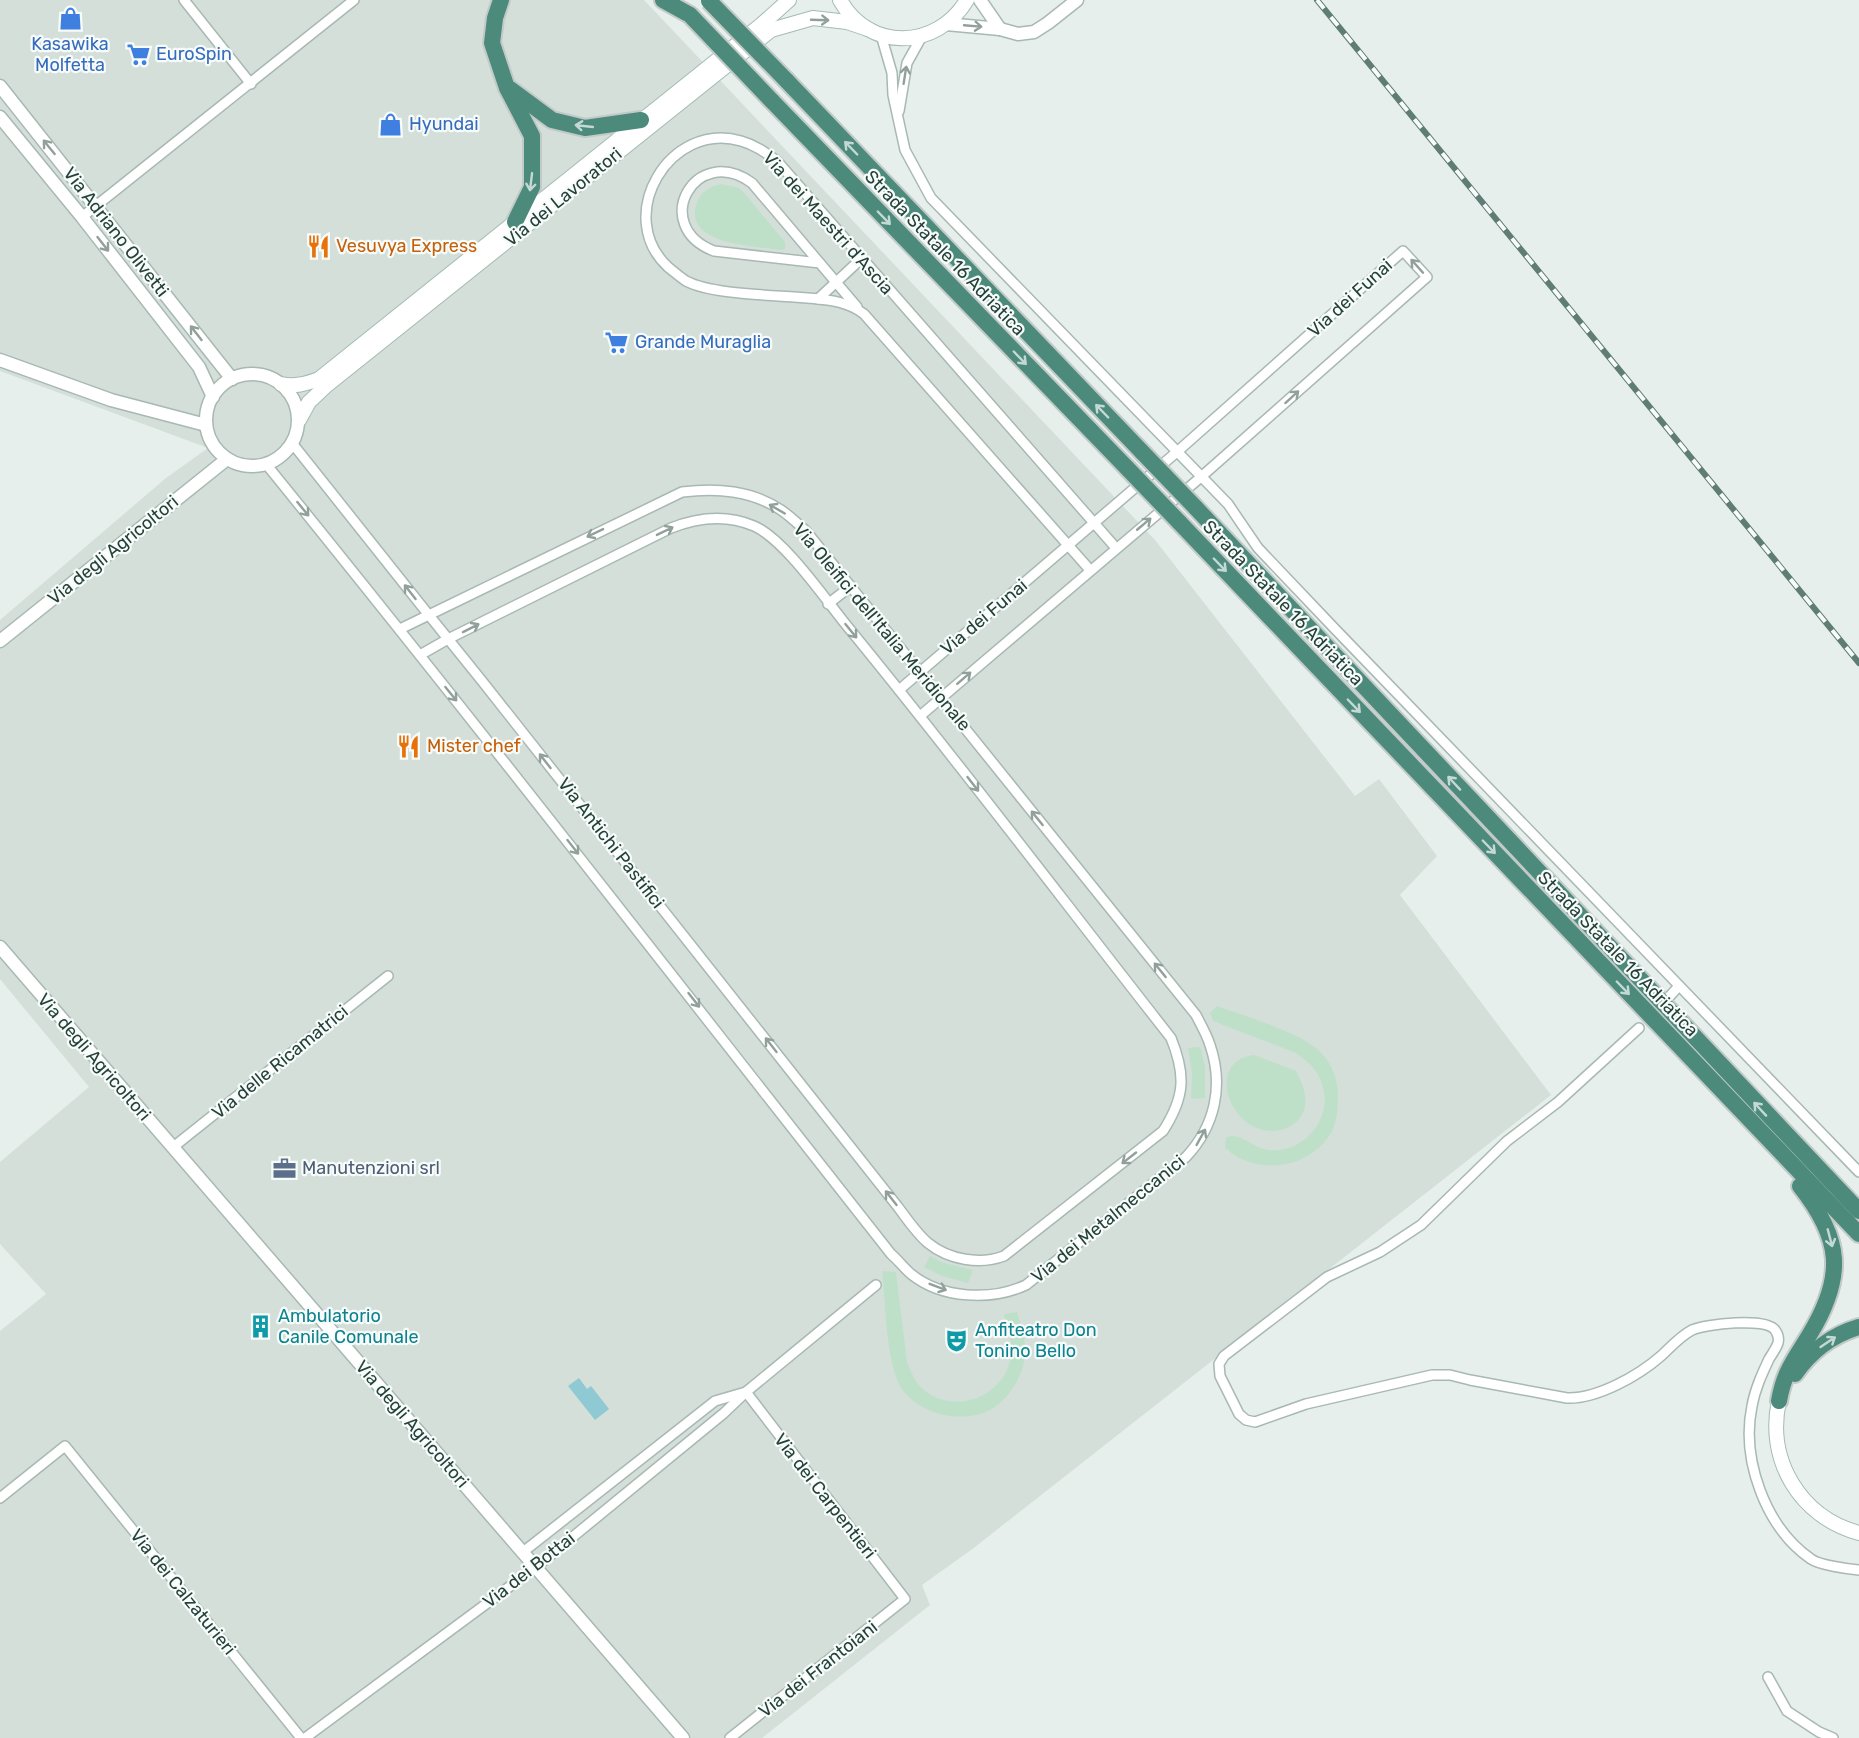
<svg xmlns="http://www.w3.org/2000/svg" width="1859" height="1738" viewBox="0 0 1859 1738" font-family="Rubik,sans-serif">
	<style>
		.built { fill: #d4dfda }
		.green { fill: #bfe0c8 }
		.water { fill: #8ec9d4 }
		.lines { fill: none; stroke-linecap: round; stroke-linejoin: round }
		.minor-casing { stroke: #a8b8b2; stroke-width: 12 }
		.tertiary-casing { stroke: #a8b8b2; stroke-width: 15 }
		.secondary-casing { stroke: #a4bbb3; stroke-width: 16 }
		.trunk-casing { stroke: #c2cac8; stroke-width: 20 }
		.minor { stroke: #fff; stroke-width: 9 }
		.tertiary { stroke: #fff; stroke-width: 12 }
		.secondary { stroke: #fff; stroke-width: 14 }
		.trunk { stroke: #4c8a7c; stroke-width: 16 }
		.rail-casing { stroke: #5f7d75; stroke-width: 6 }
		.rail { stroke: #f7fbf9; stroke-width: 4; stroke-dasharray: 11; stroke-linecap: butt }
		.trunk-bridge-casing { stroke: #c2cac8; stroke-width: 20; stroke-linecap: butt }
		.trunk-bridge { stroke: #4c8a7c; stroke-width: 16 }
		.oneway { stroke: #92a09c }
		.oneway2 { stroke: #c4d9d4 }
		.labels { text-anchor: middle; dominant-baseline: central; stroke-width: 4.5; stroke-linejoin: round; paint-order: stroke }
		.shop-label { font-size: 18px; fill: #366cbe; stroke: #f7fbf9; text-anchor: start }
		.street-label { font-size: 18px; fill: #24423a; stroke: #f7fbf9 }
		.food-label { font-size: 18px; fill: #c56008; stroke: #f7fbf9; text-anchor: start }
		.service-label { font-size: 18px; fill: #4e5e75; stroke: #f7fbf9; text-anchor: start }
		.culture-label { font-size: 18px; fill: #0d838f; stroke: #f7fbf9; text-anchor: start }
	</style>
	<rect width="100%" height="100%" fill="#e6efeb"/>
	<!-- built -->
	<polygon class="built" points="0,0 644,0 1155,540 1355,796 1379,779 1437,856 1400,895 1551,1095 971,1550 922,1585 930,1605 762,1738 0,1738 0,1331 46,1294 0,1244 0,1162 89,1087 0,979 0,620 166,478 208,448 0,371"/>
	<!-- green -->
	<g class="green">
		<path d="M722,184L739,188L745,194L785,242V249L781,250C755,246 681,245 697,202C701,191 711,186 722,184Z"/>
		<path d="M1217,1006C1246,1017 1307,1033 1325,1057C1333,1067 1338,1082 1338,1095C1338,1110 1337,1127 1327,1139C1302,1171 1254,1174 1225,1148L1226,1138C1238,1130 1254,1149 1268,1150C1301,1154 1332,1122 1323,1088C1319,1072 1310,1063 1296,1053L1213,1021L1210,1013Z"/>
		<polygon points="1200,1047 1205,1066 1205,1098 1191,1099 1192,1073 1188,1048"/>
		<path d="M1254,1055L1296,1071C1304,1086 1311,1104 1299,1119C1286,1135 1260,1134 1245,1121C1221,1101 1217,1059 1254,1055Z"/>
		<polygon points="930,1256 941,1262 973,1270 968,1283 942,1276 924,1267"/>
		<path d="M882,1271L896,1272L907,1362C911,1372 916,1384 924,1390C956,1416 1005,1396 1011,1356C1013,1343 1007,1327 1004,1314L1017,1312C1022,1328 1028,1345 1024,1362C1020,1382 1004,1406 983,1413C957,1422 922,1414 904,1392C885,1368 886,1302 882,1271Z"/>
	</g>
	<!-- water -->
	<polygon class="water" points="579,1378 587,1389 591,1386 609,1409 595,1420 568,1386"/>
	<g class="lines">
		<defs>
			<g id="minor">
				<polyline points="184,0 251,84"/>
				<polyline points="881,35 892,73 893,95 905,150 931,198 1228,504 1258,548 1335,629 1859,1172"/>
				<polyline points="899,111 907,63 922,36"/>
				<polyline points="82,217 354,0"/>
				<path d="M820,263L714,251C649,226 695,142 752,183L857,307"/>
				<polyline points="818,299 862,258"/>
				<path d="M292,443L428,614L482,681L898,1207C907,1219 917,1234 928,1243C949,1260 980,1265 1004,1256L1163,1131C1185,1097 1186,1075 1171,1038C1065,903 961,765 852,632C829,605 786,540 754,526C726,514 699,517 671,528L448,639L420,655"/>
				<path d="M266,464C478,725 683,990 891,1254C898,1260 904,1268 911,1274C942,1299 991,1301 1026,1285L1186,1157C1215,1126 1224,1086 1210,1045C1207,1035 1201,1025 1196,1015L806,531C798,524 790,516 781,510C751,490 717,488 682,492L400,629"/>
				<path d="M1090,570L864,314C847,301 829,300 808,298C777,295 712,295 686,281C680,277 673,271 668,267C613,216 670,120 741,141C755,145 765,152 777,161L1116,548"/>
				<polyline points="828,604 851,586"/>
				<polyline points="899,690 1178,451 1403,251 1427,277 1201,477 920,716"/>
				<polyline points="1669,997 1679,986"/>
				<path d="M1639,1028L1558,1102L1507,1141L1421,1225L1380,1252L1327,1277L1224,1356L1219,1364L1220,1376L1239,1414L1246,1420L1255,1422L1306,1404L1432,1375H1450L1470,1380L1567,1398C1597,1399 1638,1376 1661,1356C1671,1347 1679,1337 1692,1330C1706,1324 1766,1317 1775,1330C1778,1334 1779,1339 1778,1343C1776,1349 1772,1354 1769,1359C1762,1374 1755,1389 1752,1406C1741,1459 1765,1527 1811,1559C1819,1565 1848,1569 1859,1570"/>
				<polyline points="172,1148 388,976"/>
				<polyline points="0,1498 65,1446 301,1738"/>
				<polyline points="523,1552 715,1401 746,1392 876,1285"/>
				<polyline points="1768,1677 1787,1711 1819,1732 1833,1738"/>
				<polyline points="305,1738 536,1567 724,1413 746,1392 905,1599 730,1738"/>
			</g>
			<g id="tertiary">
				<polyline points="980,0 1000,29"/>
				<polyline points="946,24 1000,29 1018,34 1034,32 1048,23 1077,0"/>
				<polyline points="0,86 232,379"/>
				<polyline points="0,117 82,217 199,367 213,397"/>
				<polyline points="0,360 111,400 206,425"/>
				<circle cx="252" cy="420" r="46"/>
				<polyline points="0,641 227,459"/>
				<polyline points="0,947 683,1738"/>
			</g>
			<g id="secondary">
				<path d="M840,0C869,52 937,50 967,0"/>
				<path d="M281,384C295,387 305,384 319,379L761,25L789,0"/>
				<polyline points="299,420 309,402 327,385 771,30 813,18 847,22 868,29"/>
				<path d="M1779,1401C1766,1460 1800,1517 1859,1533"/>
			</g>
			<g id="trunk">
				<polyline points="501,0 495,18 492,43 507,88 532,136 532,187 515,222"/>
				<polyline points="663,0 690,15"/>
				<polyline points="786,80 1143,453"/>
				<polyline points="510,89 552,120 585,128 641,120"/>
				<polyline points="771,100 1128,469"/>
				<polyline points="1195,507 1859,1211"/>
				<polyline points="1179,522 1859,1234"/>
				<path d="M1795,1374C1811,1351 1832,1335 1859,1327"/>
				<path d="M1779,1401C1784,1371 1795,1359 1810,1334C1845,1276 1842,1239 1800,1186"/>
			</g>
		</defs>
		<!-- minor casing -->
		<use href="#minor" class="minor-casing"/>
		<!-- tertiary casing -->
		<use href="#tertiary" class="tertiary-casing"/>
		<!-- secondary casing -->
		<use href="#secondary" class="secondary-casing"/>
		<!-- trunk casing -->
		<use href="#trunk" class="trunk-casing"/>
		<!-- minor -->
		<use href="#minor" class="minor"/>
		<!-- tertiary -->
		<use href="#tertiary" class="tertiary"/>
		<!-- secondary -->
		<use href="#secondary" class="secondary"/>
		<!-- trunk -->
		<use href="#trunk" class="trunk"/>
		<defs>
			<polyline id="rail" points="1317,0 1859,663"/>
		</defs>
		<!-- rail casing -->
		<use href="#rail" class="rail-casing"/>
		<!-- rail -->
		<use href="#rail" class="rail"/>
		<defs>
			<g id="trunk-bridge">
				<polyline points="709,1 786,80"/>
				<polyline points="690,15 771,100"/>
				<polyline points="1143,453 1195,507"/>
				<polyline points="1128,469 1179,522"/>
			</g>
		</defs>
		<!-- trunk-bridge casing -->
		<use href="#trunk-bridge" class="trunk-bridge-casing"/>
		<!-- trunk-bridge -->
		<use href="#trunk-bridge" class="trunk-bridge"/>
	</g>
	<!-- one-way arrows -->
	<defs><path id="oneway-shaft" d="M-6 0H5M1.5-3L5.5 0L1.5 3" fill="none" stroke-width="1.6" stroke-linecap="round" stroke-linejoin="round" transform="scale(1.5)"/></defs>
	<g class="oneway">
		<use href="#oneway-shaft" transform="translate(820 20) rotate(2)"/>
		<use href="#oneway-shaft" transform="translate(973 26) rotate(5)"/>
		<use href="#oneway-shaft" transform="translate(905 75) rotate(-81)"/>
		<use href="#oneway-shaft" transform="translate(49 147) rotate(-129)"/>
		<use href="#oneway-shaft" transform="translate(103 244) rotate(52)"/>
		<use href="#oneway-shaft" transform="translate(1417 266) rotate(-132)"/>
		<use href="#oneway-shaft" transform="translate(196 333) rotate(-128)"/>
		<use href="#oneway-shaft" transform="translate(1292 397) rotate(-42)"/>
		<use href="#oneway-shaft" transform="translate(303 509) rotate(51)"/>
		<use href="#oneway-shaft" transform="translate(777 509) rotate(-150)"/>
		<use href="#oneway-shaft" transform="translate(1144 524) rotate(-40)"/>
		<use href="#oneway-shaft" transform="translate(665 531) rotate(-26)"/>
		<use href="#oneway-shaft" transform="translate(595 533) rotate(154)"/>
		<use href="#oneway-shaft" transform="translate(410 592) rotate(-128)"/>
		<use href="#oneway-shaft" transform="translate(471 628) rotate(-27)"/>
		<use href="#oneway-shaft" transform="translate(851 631) rotate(51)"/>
		<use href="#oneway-shaft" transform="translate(964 678) rotate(-41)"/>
		<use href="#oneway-shaft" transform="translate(451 694) rotate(51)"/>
		<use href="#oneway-shaft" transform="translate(545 761) rotate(-128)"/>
		<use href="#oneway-shaft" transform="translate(973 784) rotate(52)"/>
		<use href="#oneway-shaft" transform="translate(1037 818) rotate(-129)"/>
		<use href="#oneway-shaft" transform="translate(573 847) rotate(52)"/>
		<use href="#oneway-shaft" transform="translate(1160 970) rotate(-129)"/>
		<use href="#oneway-shaft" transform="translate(694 1000) rotate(52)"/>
		<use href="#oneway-shaft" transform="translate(771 1045) rotate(-128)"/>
		<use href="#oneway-shaft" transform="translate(1201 1137) rotate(-61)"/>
		<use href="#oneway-shaft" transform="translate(1129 1158) rotate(142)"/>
		<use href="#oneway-shaft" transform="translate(891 1198) rotate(-128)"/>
		<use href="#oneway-shaft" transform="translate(938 1287) rotate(21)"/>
	</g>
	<g class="oneway2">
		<use href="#oneway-shaft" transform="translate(584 126) rotate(-174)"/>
		<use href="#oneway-shaft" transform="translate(851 148) rotate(-134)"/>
		<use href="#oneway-shaft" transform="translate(531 182) rotate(97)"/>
		<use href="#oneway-shaft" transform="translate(884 218) rotate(46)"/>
		<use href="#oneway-shaft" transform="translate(1020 358) rotate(46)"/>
		<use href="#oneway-shaft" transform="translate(1102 411) rotate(-134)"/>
		<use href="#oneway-shaft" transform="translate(1220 565) rotate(46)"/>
		<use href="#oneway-shaft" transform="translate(1354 706) rotate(46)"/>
		<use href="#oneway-shaft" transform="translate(1454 783) rotate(-133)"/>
		<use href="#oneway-shaft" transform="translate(1489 847) rotate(46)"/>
		<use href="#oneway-shaft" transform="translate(1623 988) rotate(46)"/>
		<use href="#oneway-shaft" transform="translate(1760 1109) rotate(-133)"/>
		<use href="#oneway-shaft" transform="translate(1830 1238) rotate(75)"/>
		<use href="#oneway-shaft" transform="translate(1828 1342) rotate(-34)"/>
	</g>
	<!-- icons -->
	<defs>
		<symbol id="shop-bare" viewBox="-9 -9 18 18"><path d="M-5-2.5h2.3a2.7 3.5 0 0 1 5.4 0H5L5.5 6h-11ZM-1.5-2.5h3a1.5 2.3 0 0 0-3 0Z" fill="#3f7fe0" stroke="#f7fbf9" stroke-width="2.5" paint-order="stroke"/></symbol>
		<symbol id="supermarket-bare" viewBox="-9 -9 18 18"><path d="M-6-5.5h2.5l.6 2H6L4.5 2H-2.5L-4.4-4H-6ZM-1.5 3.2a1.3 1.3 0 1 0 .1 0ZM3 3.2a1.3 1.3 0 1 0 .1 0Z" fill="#3f7fe0" stroke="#f7fbf9" stroke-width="2.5" paint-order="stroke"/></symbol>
		<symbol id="restaurant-bare" viewBox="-9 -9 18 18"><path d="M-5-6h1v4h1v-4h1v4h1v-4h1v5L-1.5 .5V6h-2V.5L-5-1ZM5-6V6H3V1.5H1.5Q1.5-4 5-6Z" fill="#e8710a" stroke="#f7fbf9" stroke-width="2.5" paint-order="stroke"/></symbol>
		<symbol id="office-bare" viewBox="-9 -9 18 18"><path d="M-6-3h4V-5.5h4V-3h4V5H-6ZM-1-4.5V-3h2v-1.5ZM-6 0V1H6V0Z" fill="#5c6f8a" stroke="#f7fbf9" stroke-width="2.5" paint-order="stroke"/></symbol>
		<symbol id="building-bare" viewBox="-9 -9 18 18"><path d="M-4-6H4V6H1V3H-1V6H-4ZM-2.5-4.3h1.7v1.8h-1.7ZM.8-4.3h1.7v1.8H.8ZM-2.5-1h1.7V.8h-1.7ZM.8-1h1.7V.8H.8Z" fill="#0f9aa8" stroke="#f7fbf9" stroke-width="2.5" paint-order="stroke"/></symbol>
		<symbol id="theatre-bare" viewBox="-9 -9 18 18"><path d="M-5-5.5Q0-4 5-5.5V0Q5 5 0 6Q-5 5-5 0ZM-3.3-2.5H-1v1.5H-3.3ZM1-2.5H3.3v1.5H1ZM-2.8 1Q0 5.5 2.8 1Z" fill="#0f9aa8" stroke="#f7fbf9" stroke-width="2.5" paint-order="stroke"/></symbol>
	</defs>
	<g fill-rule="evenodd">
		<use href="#shop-bare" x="54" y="2" width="33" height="33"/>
		<use href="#supermarket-bare" x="122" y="38" width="33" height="33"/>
		<use href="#shop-bare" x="374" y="108" width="33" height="33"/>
		<use href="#restaurant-bare" x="302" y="230" width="33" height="33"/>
		<use href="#supermarket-bare" x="600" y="326" width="33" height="33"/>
		<use href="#restaurant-bare" x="392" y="730" width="33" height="33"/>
		<use href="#office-bare" x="268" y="1152" width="33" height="33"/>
		<use href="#building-bare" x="244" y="1310" width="33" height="33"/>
		<use href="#theatre-bare" x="940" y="1324" width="33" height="33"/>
	</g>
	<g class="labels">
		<!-- shop labels -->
		<g class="shop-label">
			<text x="70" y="44" text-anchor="middle">Kasawika<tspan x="70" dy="21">Molfetta</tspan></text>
			<text x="156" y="54">EuroSpin</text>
			<text x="409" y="124">Hyundai</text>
			<text x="635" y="342">Grande Muraglia</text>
		</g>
		<!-- street labels -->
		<g class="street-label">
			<text transform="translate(563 197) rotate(-39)">Via dei Lavoratori</text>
			<text transform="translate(828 223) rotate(48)">Via dei Maestri d’Ascia</text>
			<text transform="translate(116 232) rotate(52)">Via Adriano Olivetti</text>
			<text transform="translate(945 253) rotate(46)">Strada Statale 16 Adriatica</text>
			<text transform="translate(1350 298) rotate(-42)">Via dei Funai</text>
			<text transform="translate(113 550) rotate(-39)">Via degli Agricoltori</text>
			<text transform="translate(1283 603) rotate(46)">Strada Statale 16 Adriatica</text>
			<text transform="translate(984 617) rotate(-40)">Via dei Funai</text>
			<text transform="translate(882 627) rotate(50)">Via Oleifici dell'Italia Meridionale</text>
			<text transform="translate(611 843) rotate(52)">Via Antichi Pastifici</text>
			<text transform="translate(1618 954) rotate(46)">Strada Statale 16 Adriatica</text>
			<text transform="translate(94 1057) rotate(49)">Via degli Agricoltori</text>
			<text transform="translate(280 1062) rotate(-39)">Via delle Ricamatrici</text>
			<text transform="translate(1108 1219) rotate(-39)">Via dei Metalmeccanici</text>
			<text transform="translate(412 1424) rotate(49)">Via degli Agricoltori</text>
			<text transform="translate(825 1496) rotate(52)">Via dei Carpentieri</text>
			<text transform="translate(529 1570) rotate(-38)">Via dei Bottai</text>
			<text transform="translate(183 1592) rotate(51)">Via dei Calzaturieri</text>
			<text transform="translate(818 1669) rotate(-38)">Via dei Frantoiani</text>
		</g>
		<!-- food labels -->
		<g class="food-label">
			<text x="336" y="246">Vesuvya Express</text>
			<text x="427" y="746">Mister chef</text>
		</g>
		<!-- service labels -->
		<g class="service-label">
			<text x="302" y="1168">Manutenzioni srl</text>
		</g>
		<!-- culture labels -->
		<g class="culture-label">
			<text x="278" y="1316">Ambulatorio<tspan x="278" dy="21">Canile Comunale</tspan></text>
			<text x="975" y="1330">Anfiteatro Don<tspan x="975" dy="21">Tonino Bello</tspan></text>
		</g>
	</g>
</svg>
